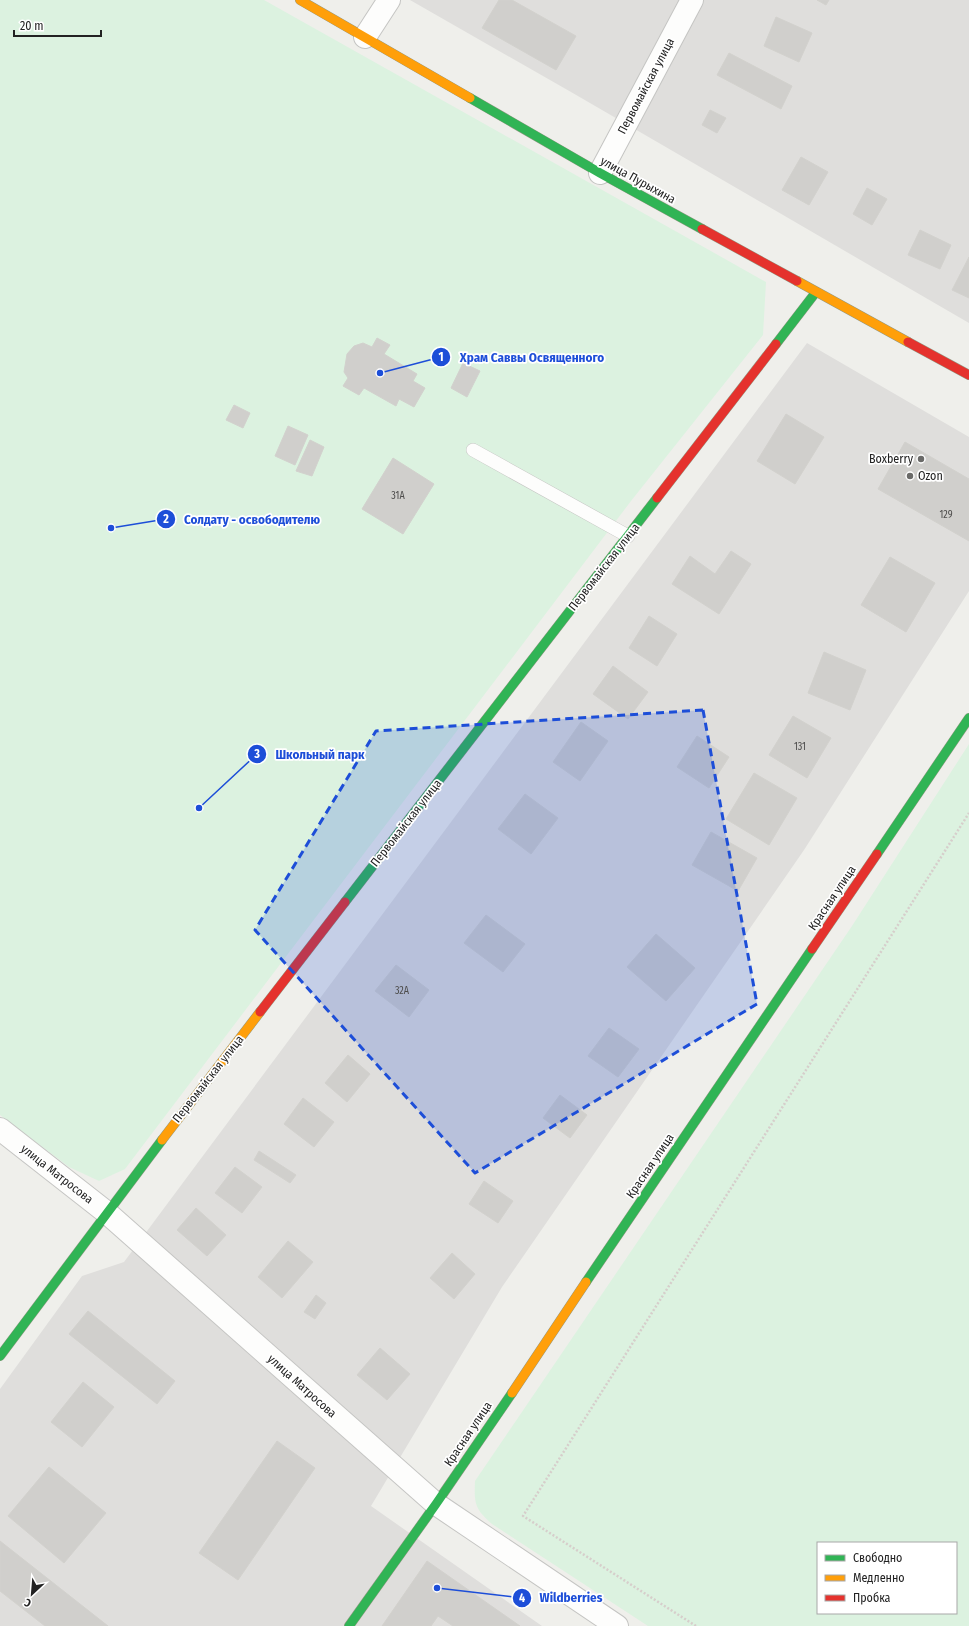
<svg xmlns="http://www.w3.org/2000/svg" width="969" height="1626" viewBox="0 0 969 1626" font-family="'Fira Sans Condensed',sans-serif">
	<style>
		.residential { fill: #dfdedc }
		.park { fill: #dcf2e0; fill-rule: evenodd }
		.building { fill: #d0cfcc; stroke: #d2d1cd }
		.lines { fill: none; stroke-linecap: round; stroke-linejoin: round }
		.lane-casing { stroke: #c5c5c3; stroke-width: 14 }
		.street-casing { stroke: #c5c5c3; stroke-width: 24 }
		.fast-casing { stroke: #939984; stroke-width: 10 }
		.slow-casing { stroke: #939984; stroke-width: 10 }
		.jam-casing { stroke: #939984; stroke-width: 10 }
		.path { stroke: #d6cecb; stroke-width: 2.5; stroke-dasharray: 2 2; stroke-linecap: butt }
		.lane { stroke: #fdfdfc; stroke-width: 13 }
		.street { stroke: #fdfdfc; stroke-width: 22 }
		.fast { stroke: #30b455; stroke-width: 9 }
		.slow { stroke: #ff9f0a; stroke-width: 9 }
		.jam { stroke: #e5322d; stroke-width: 9 }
		.marked { fill: #1d4ed8; fill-opacity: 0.2; stroke: #1d4ed8; stroke-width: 3; stroke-dasharray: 8 5; stroke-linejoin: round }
		.poi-dot { fill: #6a6a68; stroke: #fff; stroke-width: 1.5 }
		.labels { text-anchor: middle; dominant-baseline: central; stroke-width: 3.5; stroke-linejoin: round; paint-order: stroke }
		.number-label { font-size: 10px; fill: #4e4d4c }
		.street-label { font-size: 12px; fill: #222; stroke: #fff }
		.poi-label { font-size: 12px; fill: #222; stroke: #fff; text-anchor: end }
		.leader { fill: none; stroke: #1d4ed8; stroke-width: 1.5 }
		.callout-dot { fill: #1d4ed8; stroke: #fff; stroke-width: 1.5 }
		.mark-label { font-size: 12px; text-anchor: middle; font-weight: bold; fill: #fff }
		.callout-label { font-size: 13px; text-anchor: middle; font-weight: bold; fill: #1d4ed8; stroke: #fff; stroke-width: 3.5; stroke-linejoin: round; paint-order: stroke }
	</style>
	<rect width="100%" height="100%" fill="#efefeb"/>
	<!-- residential -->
	<g class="residential">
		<polygon points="410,0 969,0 969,323 571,92"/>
		<polygon points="807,343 969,437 969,591 804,850 502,1287 371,1506 542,1626 0,1626 0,1389 82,1276 124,1262"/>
	</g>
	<!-- park -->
	<g class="park">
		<polygon points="0,0 264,0 766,282 763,335 631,501 125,1169 99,1181 69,1167 0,1115"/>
		<path d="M969,744V1626H648L492,1524C475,1509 474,1504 475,1481L852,926ZM818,1543H956V1613H818Z"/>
	</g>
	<!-- building -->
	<g class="building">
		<polygon points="499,0 512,0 576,36 556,70 482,28"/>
		<polygon points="817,0 829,0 826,5"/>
		<polygon points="776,17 812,33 799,62 764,46"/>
		<polygon points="729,53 792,86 781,109 717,75"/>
		<polygon points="710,110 726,118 717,133 702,125"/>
		<polygon points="801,157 828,172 809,205 782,190"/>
		<polygon points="867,188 887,199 872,225 853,214"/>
		<polygon points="920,230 951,245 940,269 908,255"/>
		<polygon points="969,257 969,298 952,290"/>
		<polygon points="377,338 390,345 384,354 417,374 413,381 425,388 414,407 399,399 396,406 364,388 359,395 343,386 348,378 344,372 347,354 354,346 363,343 372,347"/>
		<polygon points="463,363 480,371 467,397 451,388"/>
		<polygon points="234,405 250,413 243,428 226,420"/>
		<polygon points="786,414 824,437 795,484 757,461"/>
		<polygon points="288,426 308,435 295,465 275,456"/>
		<polygon points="310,440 324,447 312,476 296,471"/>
		<polygon points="905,442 969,479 969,541 878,489"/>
		<polygon points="393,458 434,484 403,534 362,509"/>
		<polygon points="731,551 751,564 719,614 672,584 690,556 715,574"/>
		<polygon points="890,557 935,583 906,632 861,605"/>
		<polygon points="649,616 677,634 657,666 629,648"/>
		<polygon points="824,652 866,670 850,710 808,693"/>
		<polygon points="613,666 648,692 628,719 593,694"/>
		<polygon points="793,716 831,738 807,778 769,755"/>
		<polygon points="581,722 608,741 580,781 553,762"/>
		<polygon points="697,736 729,757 709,788 677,767"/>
		<polygon points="754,773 797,798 769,845 726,819"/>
		<polygon points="525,794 558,818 531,854 498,829"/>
		<polygon points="711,832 757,858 738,891 692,865"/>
		<polygon points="486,915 525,944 503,972 464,943"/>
		<polygon points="656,934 695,968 666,1001 627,967"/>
		<polygon points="396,965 429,990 409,1017 375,991"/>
		<polygon points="609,1028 639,1049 618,1077 588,1056"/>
		<polygon points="348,1055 370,1074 347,1102 325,1083"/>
		<polygon points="560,1095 587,1115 570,1138 543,1118"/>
		<polygon points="303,1098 334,1122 314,1147 284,1124"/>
		<polygon points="259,1151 296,1175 290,1183 254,1160"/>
		<polygon points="235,1167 262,1187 242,1213 215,1193"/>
		<polygon points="484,1181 513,1201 498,1223 469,1204"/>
		<polygon points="196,1208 226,1235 207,1256 177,1230"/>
		<polygon points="288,1241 313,1262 282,1298 258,1277"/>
		<polygon points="452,1253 475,1274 454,1299 430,1278"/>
		<polygon points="316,1295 326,1303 315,1319 304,1312"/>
		<polygon points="88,1311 175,1381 157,1404 69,1334"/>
		<polygon points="380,1348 410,1374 387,1400 357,1375"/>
		<polygon points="83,1382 114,1407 82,1447 51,1422"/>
		<polygon points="277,1441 315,1468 238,1580 199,1553"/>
		<polygon points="49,1467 106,1513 64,1563 8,1516"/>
		<polygon points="0,1541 108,1626 45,1626 0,1591"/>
		<polygon points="427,1561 520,1626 453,1626 438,1616 431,1626 382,1626"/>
	</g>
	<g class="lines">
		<defs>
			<polyline id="lane" points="473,450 628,536"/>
			<g id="street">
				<polyline points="365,37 389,0"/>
				<polyline points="600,173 692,0"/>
				<polyline points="0,1129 106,1212 436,1504 617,1626"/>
			</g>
			<g id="fast">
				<polyline points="470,98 600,173 702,229"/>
				<polyline points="776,344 816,292"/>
				<polyline points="877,854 969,718"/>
				<polyline points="345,902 657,498"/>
				<polyline points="586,1282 812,949"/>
				<polyline points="0,1356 162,1140"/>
				<polyline points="349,1626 436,1504 512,1393"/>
			</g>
			<g id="slow">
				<polyline points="300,0 470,98"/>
				<polyline points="797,281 908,342"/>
				<polyline points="162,1140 260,1012"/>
				<polyline points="512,1393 586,1282"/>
			</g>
			<g id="jam">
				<polyline points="702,229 797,281"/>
				<polyline points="908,342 969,375"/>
				<polyline points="657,498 776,344"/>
				<polyline points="812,949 877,854"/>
				<polyline points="260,1012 345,902"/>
			</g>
		</defs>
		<!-- lane casing -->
		<use href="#lane" class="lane-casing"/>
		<!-- street casing -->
		<use href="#street" class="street-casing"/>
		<!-- fast casing -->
		<use href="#fast" class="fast-casing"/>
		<!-- slow casing -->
		<use href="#slow" class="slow-casing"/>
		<!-- jam casing -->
		<use href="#jam" class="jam-casing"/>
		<!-- path -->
		<polyline class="path" points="696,1626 523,1516 969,813"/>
		<!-- lane -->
		<use href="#lane" class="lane"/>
		<!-- street -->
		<use href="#street" class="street"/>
		<!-- fast -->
		<use href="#fast" class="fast"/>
		<!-- slow -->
		<use href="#slow" class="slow"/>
		<!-- jam -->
		<use href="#jam" class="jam"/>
	</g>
	<!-- marked area -->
	<path class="marked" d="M703,710L757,1004L475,1173L255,930L376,731Z"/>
	<!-- markers -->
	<g class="poi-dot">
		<circle cx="921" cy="459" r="4"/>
		<circle cx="910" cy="476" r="4"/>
	</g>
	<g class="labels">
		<!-- number labels -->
		<g class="number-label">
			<text x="398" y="496">31А</text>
			<text x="946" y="515">129</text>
			<text x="800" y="747">131</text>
			<text x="402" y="991">32А</text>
		</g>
		<!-- street labels -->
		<g class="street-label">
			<text transform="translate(646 86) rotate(-62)">Первомайская улица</text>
			<text transform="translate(638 180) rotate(29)">улица Пурыхина</text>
			<text transform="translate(604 567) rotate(-52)">Первомайская улица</text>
			<text transform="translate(406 823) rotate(-52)">Первомайская улица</text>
			<text transform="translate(832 898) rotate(-56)">Красная улица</text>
			<text transform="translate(208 1079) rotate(-52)">Первомайская улица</text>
			<text transform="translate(650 1166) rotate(-56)">Красная улица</text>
			<text transform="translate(57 1174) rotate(38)">улица Матросова</text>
			<text transform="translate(302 1386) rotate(42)">улица Матросова</text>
			<text transform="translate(468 1434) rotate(-56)">Красная улица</text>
		</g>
		<!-- poi labels -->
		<g class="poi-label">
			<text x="913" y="459">Boxberry</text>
			<text x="918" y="476" text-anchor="start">Ozon</text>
		</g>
	</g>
	<!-- callouts -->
	<path class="leader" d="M380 373L441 357M111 528L166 519M199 808L257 754M437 1588L522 1598"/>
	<g class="callout-dot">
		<circle cx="380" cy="373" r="4"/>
		<circle cx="111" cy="528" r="4"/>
		<circle cx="199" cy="808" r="4"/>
		<circle cx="437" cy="1588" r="4"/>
		<circle cx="441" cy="357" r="10"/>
		<circle cx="166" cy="519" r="10"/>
		<circle cx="257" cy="754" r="10"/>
		<circle cx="522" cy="1598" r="10"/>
	</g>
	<g class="mark-label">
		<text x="441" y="361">1</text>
		<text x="166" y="523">2</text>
		<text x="257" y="758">3</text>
		<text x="522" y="1602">4</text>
	</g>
	<g class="callout-label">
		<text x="532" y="362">Храм Саввы Освященного</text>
		<text x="252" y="524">Солдату - освободителю</text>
		<text x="320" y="759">Школьный парк</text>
		<text x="571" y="1602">Wildberries</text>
	</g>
	<!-- legend -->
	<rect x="817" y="1542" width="140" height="72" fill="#ffffff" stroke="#a7a7a7"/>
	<rect x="825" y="1555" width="20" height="6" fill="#30b455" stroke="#a7a7a7"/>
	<text x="853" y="1562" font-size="12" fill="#222222">Свободно</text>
	<rect x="825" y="1575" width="20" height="6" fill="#ff9f0a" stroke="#a7a7a7"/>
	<text x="853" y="1582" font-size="12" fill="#222222">Медленно</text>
	<rect x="825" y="1595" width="20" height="6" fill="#e5322d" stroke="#a7a7a7"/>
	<text x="853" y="1602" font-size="12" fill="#222222">Пробка</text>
	<!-- north arrow -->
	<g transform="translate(32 1594) rotate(206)" stroke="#ffffff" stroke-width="3" paint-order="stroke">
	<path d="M0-3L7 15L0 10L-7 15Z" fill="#222222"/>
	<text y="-6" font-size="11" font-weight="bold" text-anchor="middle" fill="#222222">С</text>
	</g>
	<!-- scale -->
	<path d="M14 30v6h87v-6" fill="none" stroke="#222222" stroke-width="2"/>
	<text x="20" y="30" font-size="12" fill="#222222" stroke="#ffffff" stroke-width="3" paint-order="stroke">20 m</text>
</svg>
